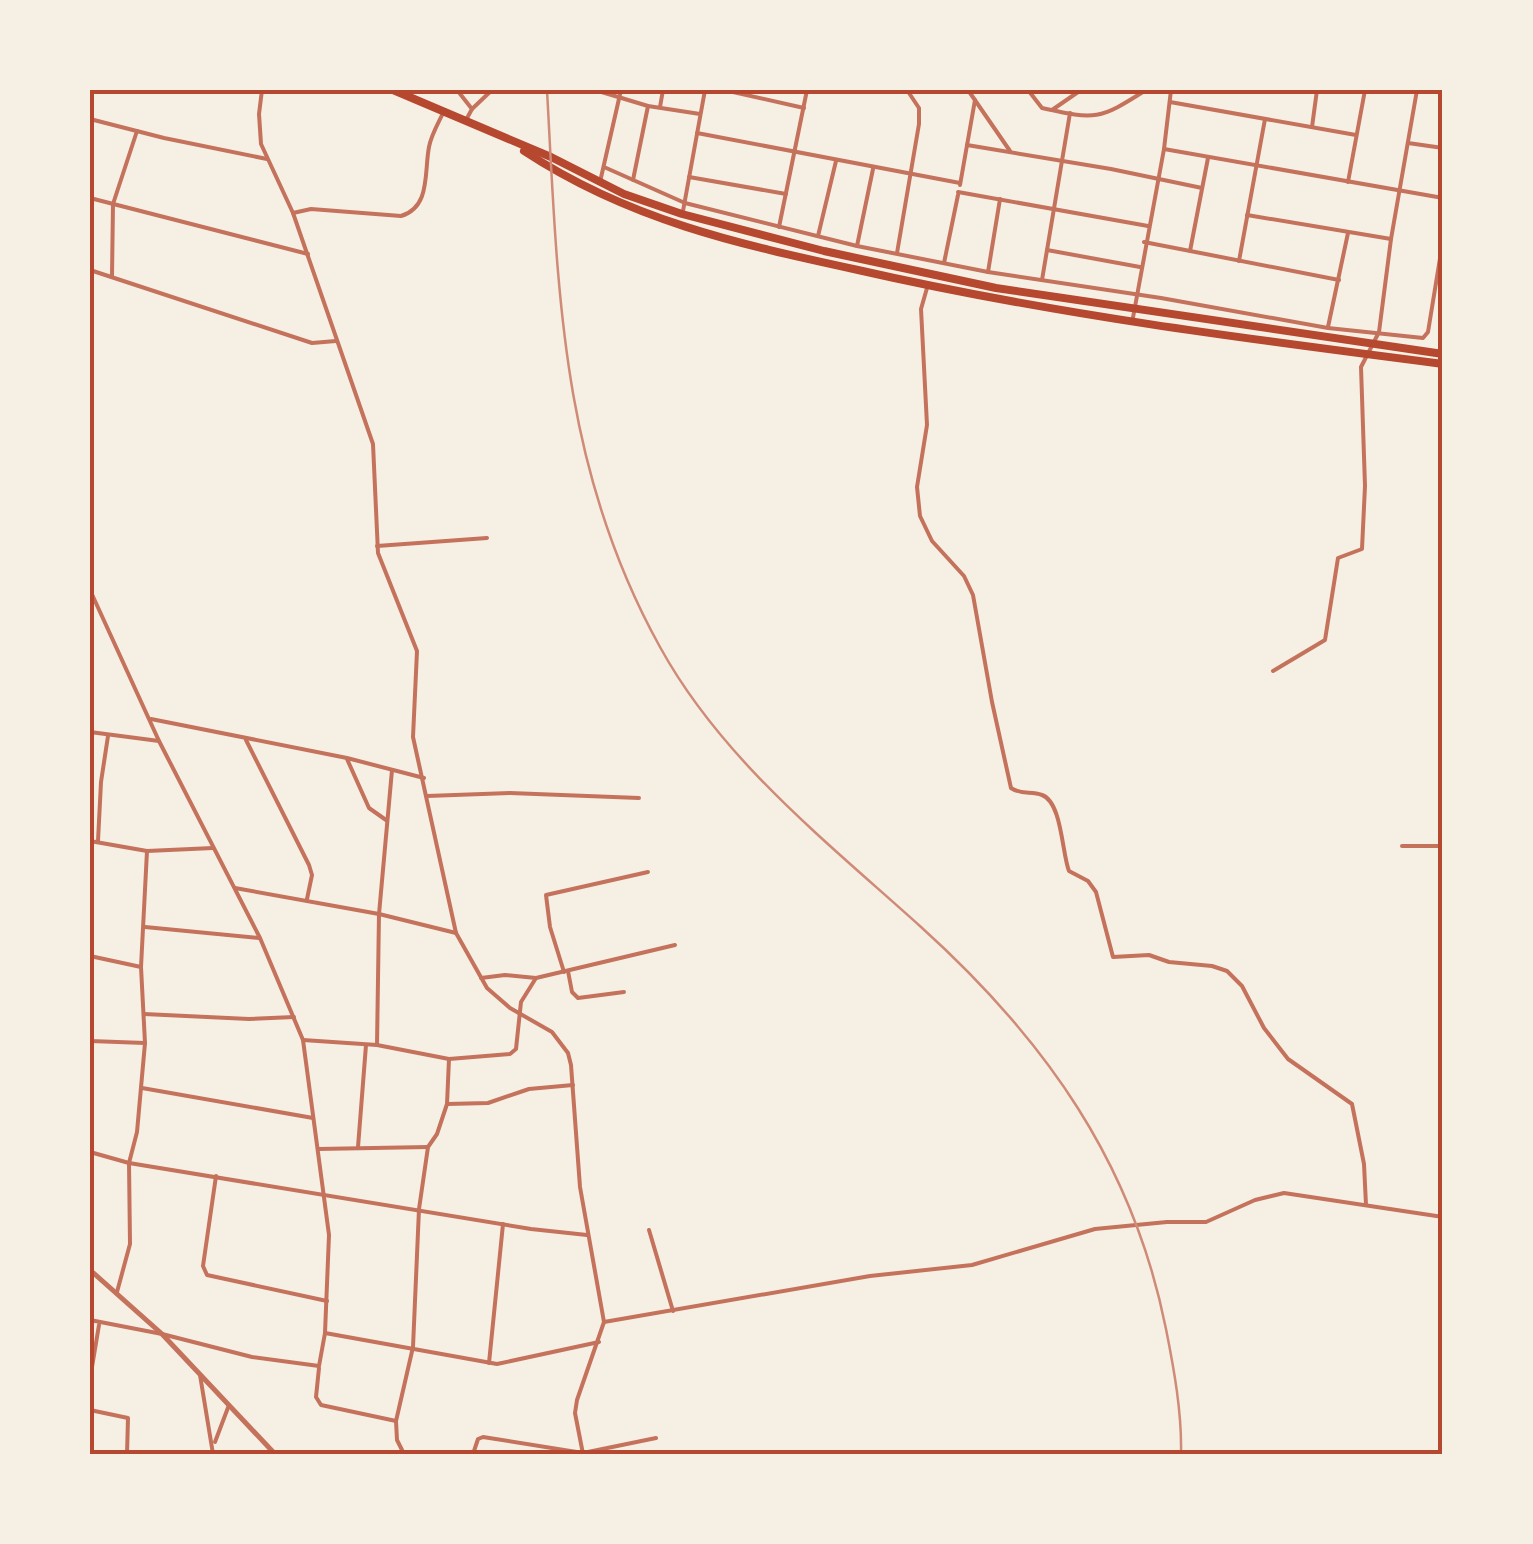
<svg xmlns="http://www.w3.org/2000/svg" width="1533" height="1544" viewBox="0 0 1533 1544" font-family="'DejaVu Sans',sans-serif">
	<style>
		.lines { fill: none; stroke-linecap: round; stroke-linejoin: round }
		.minor { stroke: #c5725c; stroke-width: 4 }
		.tertiary { stroke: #c5725c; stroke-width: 5 }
		.primary { stroke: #b5482f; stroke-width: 8 }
		.rail { stroke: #cf8b77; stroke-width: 2.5 }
		.neatline { fill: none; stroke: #b5482f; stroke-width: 4 }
	</style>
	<rect width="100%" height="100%" fill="#f6efe4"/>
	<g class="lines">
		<!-- minor -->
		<g class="minor">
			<polyline points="262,90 259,114 261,144 293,213 373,444 378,553 417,651 413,737 456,933 487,988 510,1008 552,1032 568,1053 571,1065 580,1187 604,1322 577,1400 575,1413 583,1454"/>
			<polyline points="457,90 472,109 466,120"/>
			<polyline points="595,90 648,106 700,114"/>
			<polyline points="724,90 804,108"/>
			<polyline points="968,90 1010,151"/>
			<path d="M1028,90L1042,108C1096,120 1099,120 1146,90"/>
			<polyline points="1170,102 1356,135"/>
			<polyline points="660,107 663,90"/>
			<polyline points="472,109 492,90"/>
			<polyline points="1052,110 1081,90"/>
			<polyline points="90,119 164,138 267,159"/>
			<polyline points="1312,127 1317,90"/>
			<polyline points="697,133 960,183"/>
			<polyline points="1408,143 1443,148"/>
			<polyline points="967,145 1111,169 1202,188"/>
			<polyline points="1164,149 1443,198"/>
			<polyline points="604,167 685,203 857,246 988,272 1161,298 1328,328 1423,338 1428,332 1443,240"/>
			<polyline points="689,177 786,194"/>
			<polyline points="633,180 648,106"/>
			<polyline points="600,182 621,90"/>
			<polyline points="1348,182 1365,90"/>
			<polyline points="960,185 975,100"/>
			<polyline points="958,192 1148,226"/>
			<polyline points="90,198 308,254"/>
			<polyline points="683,211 705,90"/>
			<path d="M293,213L311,209L401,216C431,207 424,172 429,147C431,135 439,122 444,111"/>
			<polyline points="1247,215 1391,239"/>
			<polyline points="779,227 807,90"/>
			<polyline points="818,236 836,161"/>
			<polyline points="1144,242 1339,280"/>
			<polyline points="857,246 873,169"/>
			<polyline points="1047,250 1140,267"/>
			<polyline points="1190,251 1208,158"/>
			<polyline points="897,253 919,124 919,108 907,90"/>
			<polyline points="1239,261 1265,119"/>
			<polyline points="944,263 958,195"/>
			<polyline points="90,270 312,343 336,341"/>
			<polyline points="988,272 1000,199"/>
			<polyline points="112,276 113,204 137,131"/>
			<polyline points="1042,280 1070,113"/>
			<path d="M927,288L921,309L927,425L917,487L920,516L932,541L964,576L973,595L992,702L1011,788C1021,795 1031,791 1042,795C1062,802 1062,854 1069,871L1088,881L1096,892L1113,957L1149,955L1169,962L1212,966L1227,971L1242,986L1264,1028L1288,1059L1352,1104L1364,1164L1366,1205"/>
			<polyline points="1132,323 1164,149 1171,90"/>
			<polyline points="1328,327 1348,233"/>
			<polyline points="377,546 487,538"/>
			<polyline points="90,590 159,741 260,938 303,1040 329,1235 325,1333 319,1366 252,1357 162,1334 90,1320"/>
			<polyline points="1273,671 1325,640 1338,558 1362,549 1365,486 1361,367 1379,332 1391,239 1417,90"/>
			<polyline points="151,719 347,758 424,778"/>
			<polyline points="90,732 159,741"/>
			<polyline points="246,740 309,865 312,875 307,899"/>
			<polyline points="347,759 369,808 386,820"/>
			<polyline points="427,796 510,793 639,798"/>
			<polyline points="90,841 147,851 213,848"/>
			<polyline points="98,841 101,782 108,736"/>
			<polyline points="1402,846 1443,846"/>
			<polyline points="235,888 379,914 456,933"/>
			<polyline points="145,927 259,938"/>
			<polyline points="90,956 141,967"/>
			<polyline points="568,971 572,992 578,998 624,992"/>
			<polyline points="564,972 550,927 546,895 648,872"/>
			<polyline points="481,978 505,975 536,978"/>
			<polyline points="144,1014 249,1019 294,1017"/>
			<polyline points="303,1040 377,1045 449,1059 510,1054 516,1049 521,1002 536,978 675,945"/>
			<polyline points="90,1041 145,1043"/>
			<polyline points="377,1045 379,914 392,770"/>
			<polyline points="142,1088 313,1118"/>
			<polyline points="447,1104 488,1103 529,1089 573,1085"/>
			<polyline points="358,1147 366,1045"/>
			<polyline points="318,1149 428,1147"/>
			<polyline points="90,1152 129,1163 531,1229 587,1235"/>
			<polyline points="216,1176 203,1266 207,1275 327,1301"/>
			<polyline points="1443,1218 1443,1244"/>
			<polyline points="649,1230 673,1311"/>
			<polyline points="117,1292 130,1244 129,1163 137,1132 145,1043 141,967 147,851"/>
			<polyline points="604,1322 870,1276 972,1265 1095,1229 1167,1222 1206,1222 1255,1200 1284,1193 1443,1217"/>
			<polyline points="325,1333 497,1364 599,1342"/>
			<polyline points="489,1363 503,1224"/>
			<polyline points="319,1368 316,1397 321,1405 396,1421"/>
			<polyline points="200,1375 213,1454"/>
			<polyline points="90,1379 99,1325"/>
			<polyline points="90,1410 128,1418 127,1454"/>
			<polyline points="215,1442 229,1405"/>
			<polyline points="404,1454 397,1440 396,1421 413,1347 419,1209 428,1147 437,1134 447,1104 449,1059"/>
			<polyline points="473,1454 478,1439 483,1437 583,1453 656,1438"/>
		</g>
		<!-- tertiary -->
		<polyline class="tertiary" points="90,1270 162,1334 275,1454"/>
		<!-- primary -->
		<g class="primary">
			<polyline points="393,90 551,157 624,194 682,214 824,251 996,288 1443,354"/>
			<path d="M524,151C629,220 738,244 858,270C1051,314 1247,339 1443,364"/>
		</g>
		<!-- rail -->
		<path class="rail" d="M547,90C558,289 560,467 660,647C722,760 827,842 921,927C1045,1039 1133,1163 1166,1329C1174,1369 1182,1413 1181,1454"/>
	</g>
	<!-- border -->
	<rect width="1533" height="1544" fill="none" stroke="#f6efe4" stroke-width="185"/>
	<rect x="92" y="92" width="1348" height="1360" class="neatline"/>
</svg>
